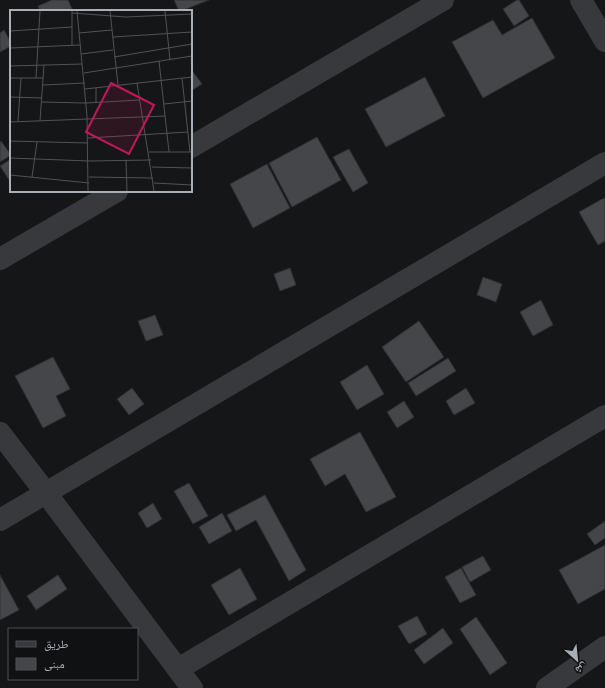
<svg xmlns="http://www.w3.org/2000/svg" width="605" height="688" viewBox="0 0 605 688" font-family="Mulish,'Noto Naskh Arabic',sans-serif">
	<style>
		.building { fill: #45464a; stroke: #303033 }
		.lines { fill: none; stroke-linecap: round; stroke-linejoin: round }
		.minor { stroke: #37393c; stroke-width: 22 }
		.inset-road { fill: none; stroke: #505357; stroke-width: 1 }
		.view { fill: #c2185b; fill-opacity: 0.15; stroke: #c2185b; stroke-width: 2 }
		.inset-edge { fill: none; stroke: #a8afb6; stroke-width: 2 }
	</style>
	<rect width="100%" height="100%" fill="#151617"/>
	<!-- building -->
	<g class="building">
		<polygon points="52,0 68,0 73,11 40,11 38,6"/>
		<polygon points="174,0 209,0 181,11 179,11"/>
		<polygon points="517,0 519,0 529,16 514,26 503,9"/>
		<polygon points="532,18 555,58 483,98 452,42 493,20 502,35"/>
		<polygon points="4,30 11,43 11,46 0,52 0,33"/>
		<polygon points="191,69 202,84 191,91"/>
		<polygon points="425,77 445,116 386,147 365,109"/>
		<polygon points="317,137 341,180 292,207 269,163"/>
		<polygon points="1,141 11,155 0,162 0,142"/>
		<polygon points="349,149 368,183 353,192 333,157"/>
		<polygon points="11,159 11,183 0,166"/>
		<polygon points="267,164 290,208 253,228 230,184"/>
		<polygon points="604,198 605,200 605,241 598,245 579,212"/>
		<polygon points="290,268 296,285 280,291 274,274"/>
		<polygon points="483,277 502,284 496,302 477,295"/>
		<polygon points="541,300 553,325 533,336 520,312"/>
		<polygon points="155,315 163,335 146,341 138,321"/>
		<polygon points="419,321 444,357 406,382 382,347"/>
		<polygon points="53,357 70,389 56,396 66,416 43,428 15,376"/>
		<polygon points="448,358 456,371 416,396 408,383"/>
		<polygon points="367,365 384,394 357,410 340,382"/>
		<polygon points="132,388 144,404 129,415 117,399"/>
		<polygon points="466,388 475,403 454,415 446,401"/>
		<polygon points="404,401 414,417 397,428 387,412"/>
		<polygon points="360,432 396,497 366,512 345,474 325,486 310,459"/>
		<polygon points="189,483 208,516 193,524 174,491"/>
		<polygon points="265,495 306,570 289,581 256,520 236,531 227,515"/>
		<polygon points="153,503 162,519 147,528 138,513"/>
		<polygon points="222,513 232,531 209,544 199,527"/>
		<polygon points="605,521 605,538 595,545 587,534"/>
		<polygon points="605,545 605,589 578,604 559,570"/>
		<polygon points="483,556 491,570 470,582 462,567"/>
		<polygon points="240,568 257,599 229,615 211,585"/>
		<polygon points="461,568 476,595 460,603 445,577"/>
		<polygon points="0,575 19,610 0,620"/>
		<polygon points="58,575 67,589 36,610 27,596"/>
		<polygon points="417,616 427,634 409,644 398,626"/>
		<polygon points="476,617 507,663 490,675 460,629"/>
		<polygon points="443,628 453,643 424,664 414,650"/>
	</g>
	<g class="lines">
		<!-- minor -->
		<g class="minor">
			<polyline points="581,0 605,41"/>
			<polyline points="191,147 443,0"/>
			<polyline points="0,259 117,191"/>
			<polyline points="0,433 46,493 192,688"/>
			<polyline points="0,520 605,163"/>
			<polyline points="178,669 605,416"/>
			<polyline points="547,688 605,647"/>
		</g>
	</g>
	<!-- overview -->
	<g transform="translate(10 10)">
		<rect width="182" height="182" fill="#151617"/>
		<path class="inset-road" d="M67,1L77,106L78,181M100,1L108,75M155,1L160,50M62,3L116,7L182,4M0,21L62,17M69,23L102,20M103,27L182,22M62,35V1M0,38L70,35M71,44L103,40M104,47L182,34M149,51L159,142M0,56L72,54M74,63L182,46M0,68H33M26,68L30,1M172,68L180,142M127,73L144,181M33,75L75,73M86,78V93M75,79L182,67M0,87L32,88M32,92L76,93L130,90M154,94L182,91M8,111L11,68M30,111L34,55M0,112L155,106M78,128L178,122M0,131L78,133M139,142H182M0,148L79,151L141,150M116,150L117,181M142,157L182,158M0,165L79,173M22,167L27,132M79,167L143,168M144,173L182,175"/>
		<path class="view" d="M101,73L144,95L119,144L76,122Z"/>
		<rect width="182" height="182" class="inset-edge"/>
	</g>
	<!-- legend -->
	<rect x="8" y="628" width="130" height="52" fill="#101112" stroke="#4d5054"/>
	<rect x="16" y="641" width="20" height="6" fill="#37393c" stroke="#4d5054"/>
	<text x="44" y="648" font-size="12" fill="#a8afb6">طريق</text>
	<rect x="16" y="658" width="20" height="12" fill="#45464a" stroke="#4d5054"/>
	<text x="44" y="668" font-size="12" fill="#a8afb6">مبنى</text>
	<!-- north arrow -->
	<g transform="translate(577 660) rotate(153)" stroke="#101112" stroke-width="3" paint-order="stroke">
	<path d="M0-3L7 15L0 10L-7 15Z" fill="#a8afb6"/>
	<text y="-6" font-size="11" font-weight="bold" text-anchor="middle" fill="#a8afb6">ش</text>
	</g>
</svg>
